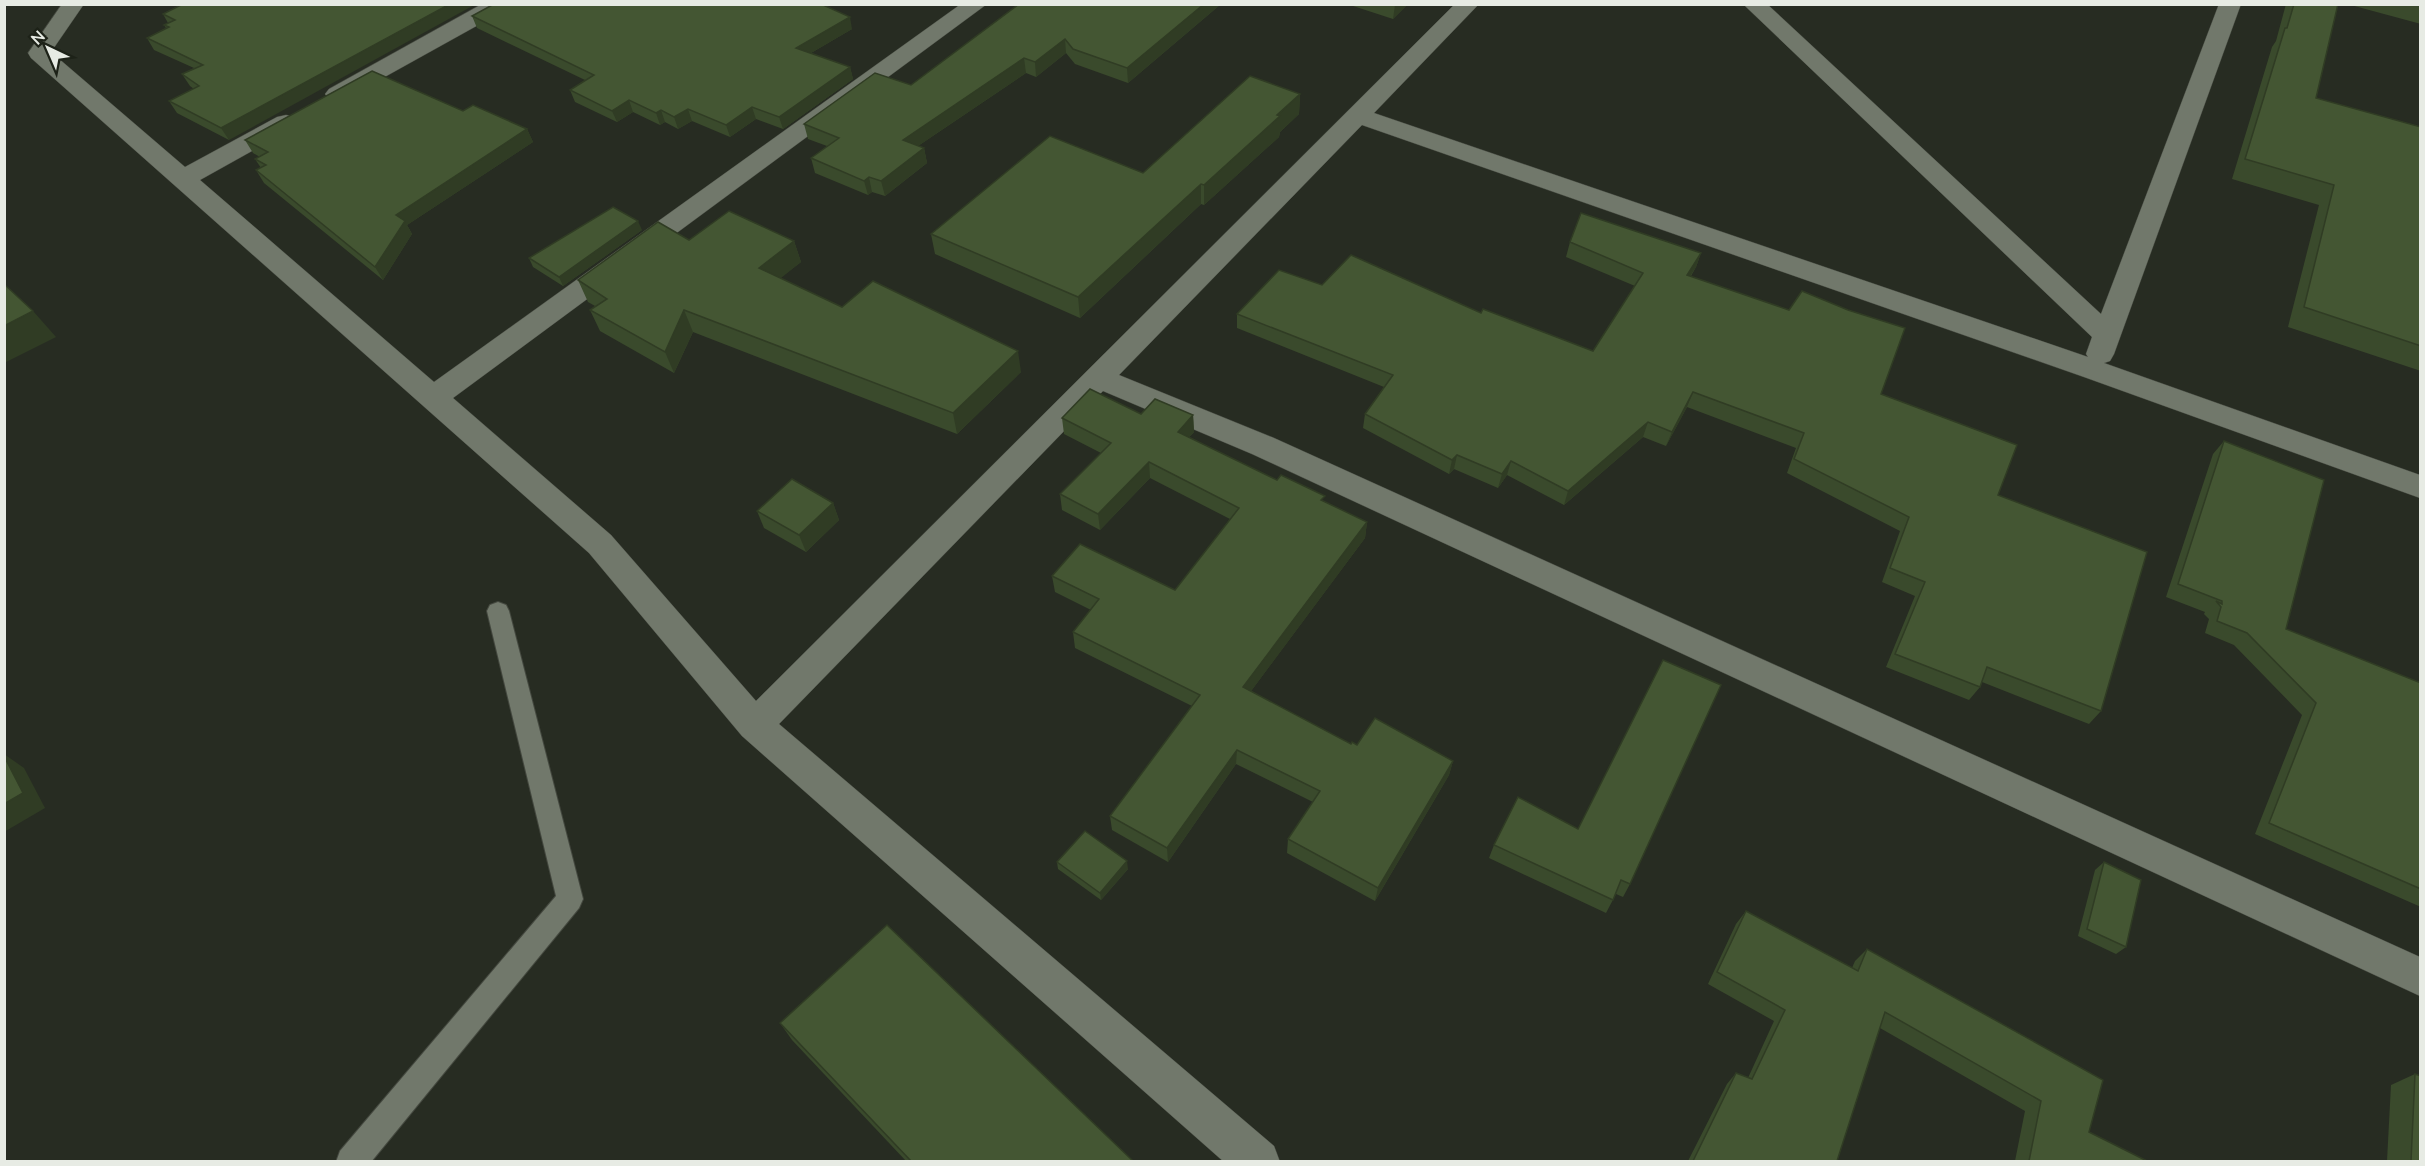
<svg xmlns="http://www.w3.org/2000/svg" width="2425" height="1166" viewBox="0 0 2425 1166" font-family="'Nunito Sans',sans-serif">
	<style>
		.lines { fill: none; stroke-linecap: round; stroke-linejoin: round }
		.service-casing { stroke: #44483f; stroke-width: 2 }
		.minor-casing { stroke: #44483f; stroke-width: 1 }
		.service { fill: #71786b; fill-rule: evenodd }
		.minor { fill: #71786b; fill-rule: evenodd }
		.wall { fill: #3a4a2c }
		.shaded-wall { fill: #303c24 }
		.building { fill: #445633; stroke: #303c24; stroke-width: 1.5 }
	</style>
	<rect width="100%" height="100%" fill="#272c22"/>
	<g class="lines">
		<defs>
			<polygon id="service" points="498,602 506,605 509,611 583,899 579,908 371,1162 336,1162 340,1151 556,896 487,611 490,605"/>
			<g id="minor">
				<polygon points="62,4 84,4 51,52 185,167 277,117 286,115 295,117 298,122 295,127 200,180 434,382 961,4 987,4 453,398 611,535 756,701 1455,4 1479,4 1374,113 2088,357 2086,354 2092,337 1743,4 1767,4 2101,314 2219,4 2241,4 2114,354 2110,361 2104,363 2420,475 2420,498 2084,377 1362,125 1119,375 1274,438 2420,957 2420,996 1252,454 1103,391 779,724 1274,1146 1280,1162 1224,1162 742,736 589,553 31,58 28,53"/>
				<polygon points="482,4 510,4 507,9 345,99 329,99 325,94 329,89"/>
			</g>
		</defs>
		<!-- service casing -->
		<use href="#service" class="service-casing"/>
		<!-- minor casing -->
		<use href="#minor" class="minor-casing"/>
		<!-- service -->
		<use href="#service" class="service"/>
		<!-- minor -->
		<use href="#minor" class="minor"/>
	</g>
	<!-- wall -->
	<g class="wall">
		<polygon points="183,4 229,140 177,113 169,101 194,89 190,86 182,74 194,68 154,50 147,38 166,28 164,25 168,23 163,14"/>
		<polygon points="1019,4 1221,4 1128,83 1075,64 1066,53 1036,77 1026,73 918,146 924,148 927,163 885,196 872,192 868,195 815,173 811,158 827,146 808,139 804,124 911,85"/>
		<polygon points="1347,4 1408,4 1393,19"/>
		<polygon points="2286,4 2338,4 2316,98 2421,127 2421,371 2288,327 2319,205 2232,179 2272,47 2276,41"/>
		<polygon points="2347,4 2421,4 2421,24"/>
		<polygon points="472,16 852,29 811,53 850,67 853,79 783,129 756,119 730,137 692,121 678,129 665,122 660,125 633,112 617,122 575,102 570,90 585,80 477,28"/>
		<polygon points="1300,94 1299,114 1280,132 1279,137 1204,205 1201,204 1080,318 935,254 931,234 1143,173"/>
		<polygon points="463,111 527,129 533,142 407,225 412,234 383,280 264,183 256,170 261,168 255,159 260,157 253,153 245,140"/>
		<polygon points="642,230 563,286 533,267 529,258"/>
		<polygon points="689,240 794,241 801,262 780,278 842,307 1021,372 957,434 693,332 674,373 600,331 590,310 595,306 588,302 578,280"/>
		<polygon points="1570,242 1701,253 1696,267 1691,276 1881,394 1998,495 2101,711 2089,724 1982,682 1980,687 1969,700 1886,667 1915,596 1882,582 1900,531 1787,473 1796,448 1687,407 1666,446 1643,437 1564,505 1507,475 1498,488 1454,469 1449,474 1363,428 1365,414 1384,387 1237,328 1237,314 1322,285 1481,313 1593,351 1635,286 1566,257"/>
		<polygon points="1141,414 1193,415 1194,432 1189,437 1277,480 1367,522 1365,538 1251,691 1351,744 1453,761 1449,775 1375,901 1287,853 1288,839 1313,802 1236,764 1168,862 1112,830 1110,816 1192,706 1075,648 1073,632 1091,610 1055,592 1052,576 1175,590 1230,519 1150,478 1100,530 1062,510 1060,494 1101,453 1064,434 1062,418"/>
		<polygon points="2224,441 2286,629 2421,683 2421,907 2255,834 2302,715 2234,645 2205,633 2209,619 2204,614 2205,612 2166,597 2213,454"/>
		<polygon points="833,503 839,520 806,552 764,528 757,511"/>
		<polygon points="1578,829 1630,884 1623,897 1616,894 1606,913 1489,858 1494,845"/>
		<polygon points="1057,862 1128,869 1101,900 1058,869"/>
		<polygon points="2104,862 2126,947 2116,954 2078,936 2095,870"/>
		<polygon points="1746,911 1852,968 1855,961 1867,949 2089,1132 2147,1161 2015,1161 2025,1111 1880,1028 1837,1161 1688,1161 1727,1084 1736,1073 1748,1078 1774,1021 1708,984 1736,924"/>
		<polygon points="780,1023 1133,1161 906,1161 792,1040"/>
		<polygon points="2415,1074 2421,1161 2387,1161 2391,1085"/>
	</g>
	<!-- shaded-wall -->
	<g class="shaded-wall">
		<polygon points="450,4 476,4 229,140 221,128"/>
		<polygon points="1204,4 1221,4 1128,83 1127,68"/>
		<polygon points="1395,4 1408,4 1393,19 1395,5"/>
		<polygon points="850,17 852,29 799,60 796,48"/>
		<polygon points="1065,39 1066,53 1036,77 1035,62"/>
		<polygon points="1024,58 1026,73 906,154 903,140"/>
		<polygon points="850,67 853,79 783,129 779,117"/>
		<polygon points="1300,94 1299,114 1280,132 1279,137 1204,205 1204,185"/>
		<polygon points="629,100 633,112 617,122 612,111"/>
		<polygon points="752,107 756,119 730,137 726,125"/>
		<polygon points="688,109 692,121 678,129 674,117"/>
		<polygon points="661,110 665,122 660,125 656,113"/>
		<polygon points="527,129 533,142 407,225 412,234 383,280 375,267 396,215"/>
		<polygon points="924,148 927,163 885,196 881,181"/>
		<polygon points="869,177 872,192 868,195 864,181"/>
		<polygon points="1201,184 1201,204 1080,318 1078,297"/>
		<polygon points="638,221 642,230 563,286 559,277"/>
		<polygon points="794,241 801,262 766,290 759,268"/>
		<polygon points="1701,253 1696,267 1682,289 1687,275"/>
		<polygon points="684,310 693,332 674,373 665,352"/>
		<polygon points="33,311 56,337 4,363 4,326"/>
		<polygon points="1018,351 1021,372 957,434 953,413"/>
		<polygon points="1693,392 1687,407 1666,446 1672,432"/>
		<polygon points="1193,415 1194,432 1178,448 1178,432"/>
		<polygon points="1648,422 1643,437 1564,505 1568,491"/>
		<polygon points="1457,455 1454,469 1449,474 1452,460"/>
		<polygon points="1511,461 1507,475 1498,488 1502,474"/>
		<polygon points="1149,462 1150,478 1100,530 1098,514"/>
		<polygon points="833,503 839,520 806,552 799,535"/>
		<polygon points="1367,522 1365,538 1243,702 1243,687"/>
		<polygon points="1237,750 1236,764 1168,862 1167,848"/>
		<polygon points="4,754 24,768 45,808 4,832"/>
		<polygon points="1453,761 1449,775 1375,901 1378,888"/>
		<polygon points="1127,861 1128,869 1101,900 1100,893"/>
	</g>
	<!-- building -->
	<g class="building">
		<polygon points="183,4 450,4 221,128 169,101 199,86 182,74 203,65 147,38 169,27 164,25 175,20 163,14"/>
		<polygon points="494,4 821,4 850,17 796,48 850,67 779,117 752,107 726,125 688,109 674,117 661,110 656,113 629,100 612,111 570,90 594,75 472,16"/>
		<polygon points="1019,4 1204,4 1127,68 1073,49 1065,39 1035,62 1024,58 903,140 924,148 881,181 869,177 864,181 811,158 839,138 804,124 875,73 911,85"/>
		<polygon points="2294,4 2338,4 2316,98 2421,127 2421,346 2304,307 2334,185 2245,159 2285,28 2287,28"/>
		<polygon points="372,71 463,111 473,105 527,129 396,215 405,221 375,267 256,170 266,165 255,159 268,152 245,140"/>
		<polygon points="1250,76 1300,94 1277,115 1280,116 1204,185 1201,184 1078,297 931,234 1050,136 1143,173"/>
		<polygon points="613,207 638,221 559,277 529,258"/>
		<polygon points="729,211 794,241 759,268 842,307 873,281 1018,351 953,413 684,310 665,352 590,310 607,299 578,280 658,222 689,240"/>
		<polygon points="1581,213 1701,253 1687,275 1789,310 1802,291 1848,310 1905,328 1881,394 2017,445 1998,495 2147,552 2101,711 1987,667 1980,687 1895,654 1925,582 1890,568 1909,517 1794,459 1804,433 1693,392 1672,432 1648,422 1568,491 1511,461 1502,474 1457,455 1452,460 1365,414 1393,375 1237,314 1279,270 1322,285 1351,255 1481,313 1483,309 1593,351 1643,273 1570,242"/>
		<polygon points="4,284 33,311 4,326"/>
		<polygon points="1090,389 1141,414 1155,399 1193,415 1178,432 1277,480 1281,475 1325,496 1321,500 1367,522 1243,687 1351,744 1352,742 1357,745 1375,718 1453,761 1378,888 1288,839 1320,791 1237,750 1167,848 1110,816 1200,695 1073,632 1099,599 1052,576 1080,544 1175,590 1239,508 1149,462 1098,514 1060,494 1111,443 1062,418"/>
		<polygon points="2224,441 2324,480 2286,629 2421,683 2421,889 2269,823 2316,703 2247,633 2217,621 2221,607 2216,601 2222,604 2222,601 2178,584"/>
		<polygon points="792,479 833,503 799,535 757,511"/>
		<polygon points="1663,660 1721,685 1630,884 1621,880 1613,900 1494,845 1518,797 1578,829"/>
		<polygon points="4,756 23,793 4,804"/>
		<polygon points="1085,831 1127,861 1100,893 1057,862"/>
		<polygon points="2104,862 2141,880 2126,947 2087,929"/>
		<polygon points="1746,911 1858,971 1867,949 2103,1080 2089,1132 2147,1161 2029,1161 2041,1101 1885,1012 1837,1161 1693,1161 1736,1073 1752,1079 1785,1010 1717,972"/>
		<polygon points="887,925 1133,1161 911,1161 780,1023"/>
		<polygon points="2415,1074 2421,1076 2421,1161 2411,1161"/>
	</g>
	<!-- border -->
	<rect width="2425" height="1166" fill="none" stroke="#e7ebe4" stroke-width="12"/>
	<!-- north arrow -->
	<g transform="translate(48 48) rotate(316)" stroke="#1d2218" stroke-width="4.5" paint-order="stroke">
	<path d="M0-4.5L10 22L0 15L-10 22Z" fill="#e7ebe4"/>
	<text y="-9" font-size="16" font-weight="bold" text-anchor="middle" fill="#e7ebe4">N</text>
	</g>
</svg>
